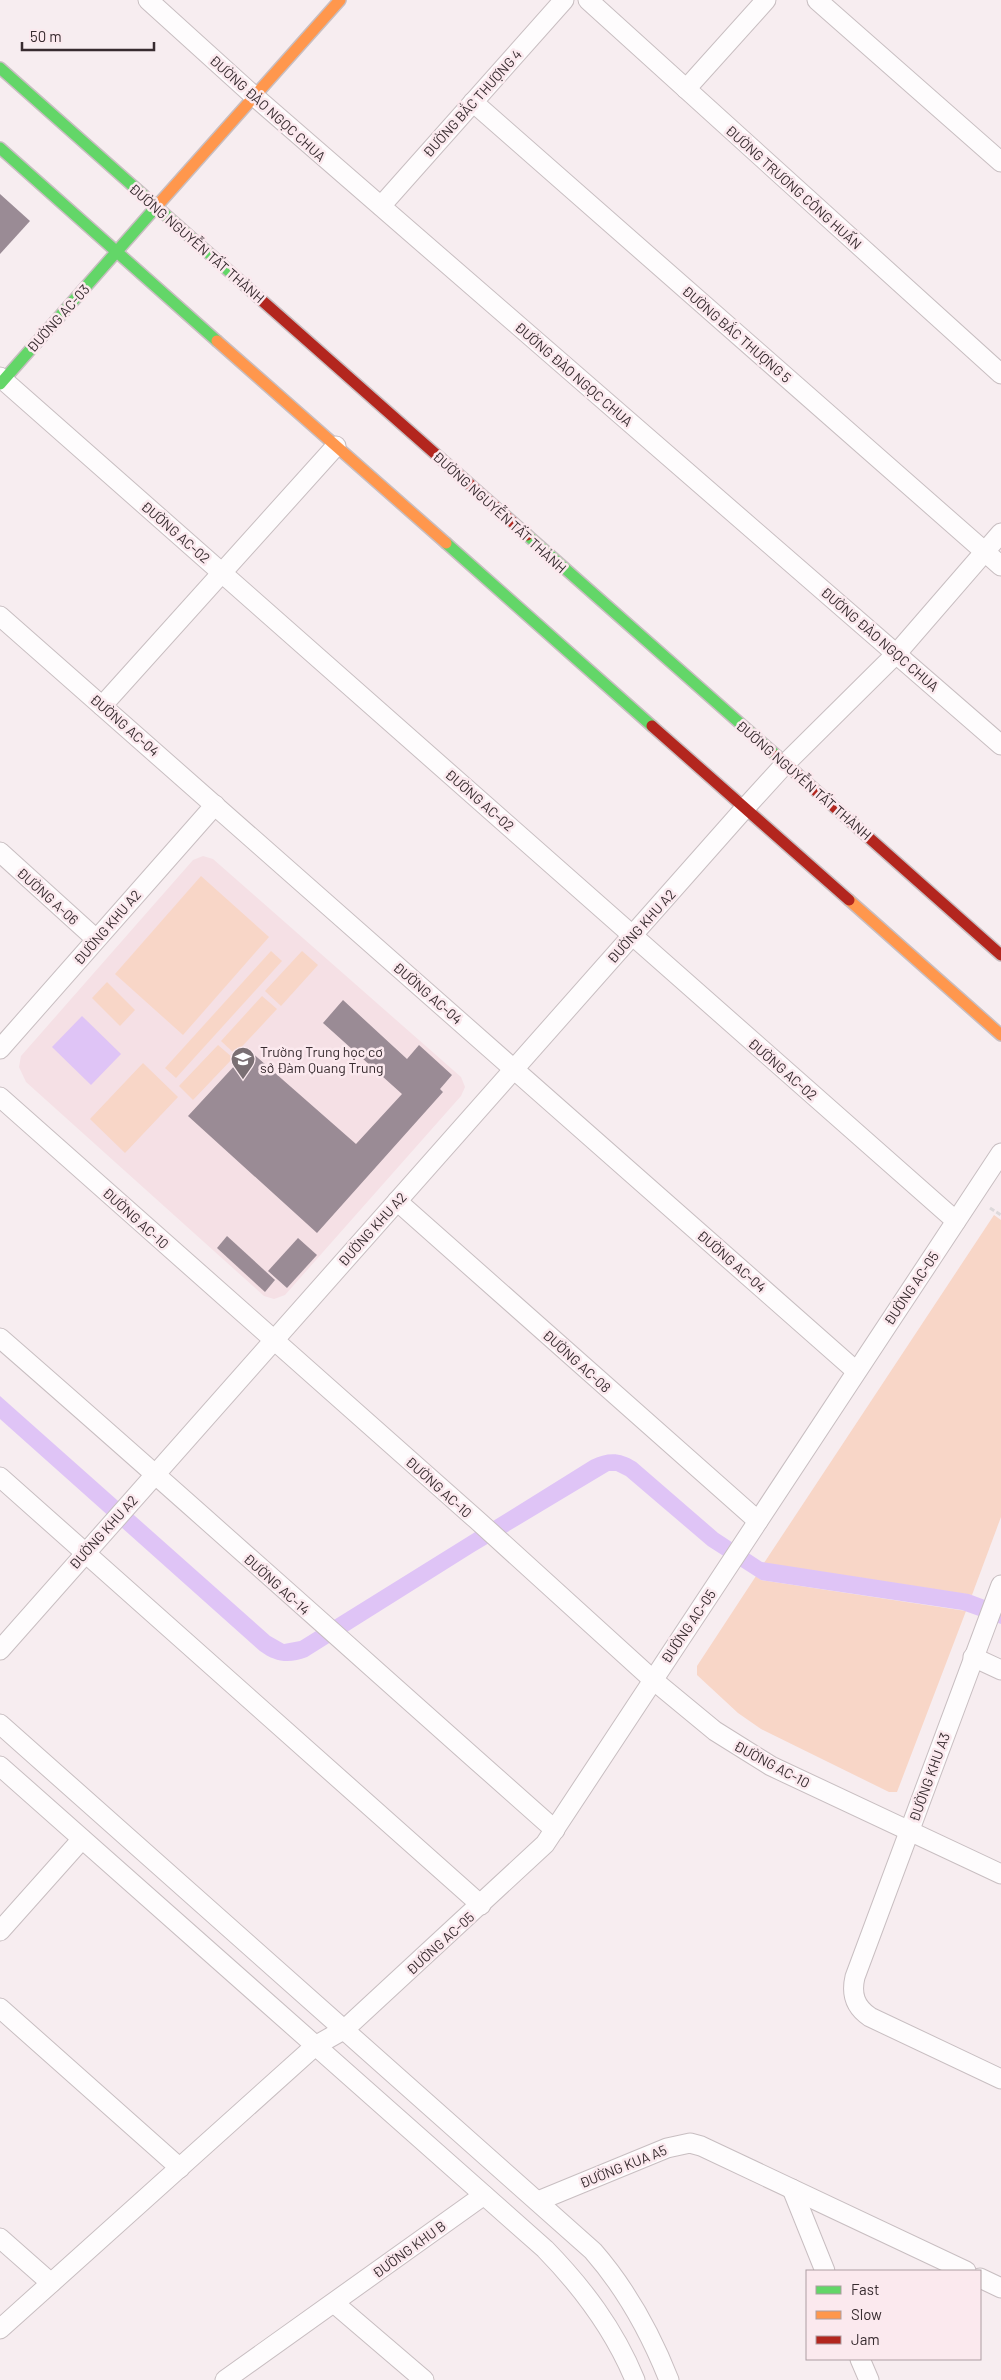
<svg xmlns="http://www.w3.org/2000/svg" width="1001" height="2380" viewBox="0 0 1001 2380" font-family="Barlow,sans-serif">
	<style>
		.built { fill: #f5e0e5 }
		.green { fill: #f8d6c7 }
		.water { fill: #dfc4f6 }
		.building { fill: #9a8b95 }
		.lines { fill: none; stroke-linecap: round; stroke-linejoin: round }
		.street-casing { stroke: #c8bec1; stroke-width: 21 }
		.fast-casing { stroke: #c8bec1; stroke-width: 14 }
		.slow-casing { stroke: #c8bec1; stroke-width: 14 }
		.jam-casing { stroke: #c8bec1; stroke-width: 14 }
		.path { stroke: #ddd9db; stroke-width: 3; stroke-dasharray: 5 2.5; stroke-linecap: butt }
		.street { stroke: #fefcfd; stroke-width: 19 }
		.fast { stroke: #63d668; stroke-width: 11 }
		.slow { stroke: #ff974d; stroke-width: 11 }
		.jam { stroke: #b3261e; stroke-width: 11 }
		.labels { text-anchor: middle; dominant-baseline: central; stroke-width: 5; stroke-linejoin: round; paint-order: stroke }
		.street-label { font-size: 14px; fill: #372b2f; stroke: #fbe9ee }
		.poi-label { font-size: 14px; fill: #372b2f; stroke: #fbe9ee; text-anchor: start }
	</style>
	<rect width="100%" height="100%" fill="#f7edf0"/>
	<!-- built -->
	<polygon class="built" points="203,856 213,859 461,1077 465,1087 461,1096 285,1295 274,1299 264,1296 26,1082 19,1067 21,1056 193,860"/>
	<!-- green -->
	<g class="green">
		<polygon points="201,876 269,937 183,1035 115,974"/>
		<polygon points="271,951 282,961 176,1078 165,1068"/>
		<polygon points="302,951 318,965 281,1006 265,991"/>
		<polygon points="107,982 135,1010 120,1026 92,998"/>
		<polygon points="262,996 277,1009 235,1054 221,1041"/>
		<polygon points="218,1045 233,1058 193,1100 179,1086"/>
		<polygon points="143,1063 178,1097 125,1153 90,1119"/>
		<polygon points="994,1215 1001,1220 1001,1517 972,1595 764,1563"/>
		<polygon points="756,1576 761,1580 966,1611 897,1792 889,1792 761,1729 738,1713 697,1675 697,1666"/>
	</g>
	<!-- water -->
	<g class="water">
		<polygon points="82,1016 121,1054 91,1085 52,1047"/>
		<path d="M0,1396L270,1636L284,1644L300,1641L591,1460C608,1452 620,1452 636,1462L718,1533L762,1562L969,1594L1001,1606V1624L962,1610L761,1580L708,1546L626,1476L616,1471H609L474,1552L307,1657C289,1664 275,1662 260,1651L0,1419Z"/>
	</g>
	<!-- building -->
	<g class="building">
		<polygon points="0,194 30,221 0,254"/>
		<polygon points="343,1000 407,1059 419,1045 452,1075 440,1089 443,1092 317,1233 188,1116 249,1050 356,1144 402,1094 323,1023"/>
		<polygon points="227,1236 275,1280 265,1292 217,1248"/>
		<polygon points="298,1238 317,1255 287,1288 268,1271"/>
	</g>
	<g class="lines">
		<defs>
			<g id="street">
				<polyline points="148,0 254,96 1001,745"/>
				<polyline points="588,0 1001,374"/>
				<polyline points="817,0 1001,162"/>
				<polyline points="686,89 766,0"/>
				<polyline points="473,102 1001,566"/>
				<polyline points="381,206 564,0"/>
				<polyline points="0,377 956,1221"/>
				<polyline points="0,616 856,1371"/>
				<polyline points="102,706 336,446"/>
				<polyline points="0,852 96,939"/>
				<polyline points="0,1049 215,805"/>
				<polyline points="0,1097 477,1520 652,1679 715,1731 771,1766 1001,1874"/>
				<polyline points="397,1201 758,1521"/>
				<path d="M0,1338C186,1500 370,1666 555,1830"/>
				<polyline points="0,1477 481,1905"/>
				<path d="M1001,1585L855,1977C851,1994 855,2007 870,2017L1001,2079"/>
				<polyline points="0,1650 745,808 786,763 897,653 1001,533"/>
				<polyline points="973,1657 1001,1670"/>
				<path d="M0,1724L593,2251C627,2290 650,2332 669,2380"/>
				<path d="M0,1766L545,2249C583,2288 614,2329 635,2380"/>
				<polyline points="0,1931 82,1839"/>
				<polyline points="0,2008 180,2168"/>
				<polyline points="792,2189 825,2271"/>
				<polyline points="538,2201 667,2148 690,2143 701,2146 966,2271"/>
				<polyline points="0,2238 51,2283"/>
				<polyline points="980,2278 1001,2288"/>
				<polyline points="334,2303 424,2380"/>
				<polyline points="0,2329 315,2046 345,2029 545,1844 1001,1153"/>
				<polyline points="860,2359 869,2380"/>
				<polyline points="225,2380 484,2195"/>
			</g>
			<g id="fast">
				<polyline points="0,68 257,296"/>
				<polyline points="0,148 217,341"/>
				<polyline points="0,384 156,207"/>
				<polyline points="527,535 777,756"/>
				<polyline points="446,543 652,726"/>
			</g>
			<g id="slow">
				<polyline points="156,207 340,0"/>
				<polyline points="217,341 446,543"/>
				<polyline points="849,900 1001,1035"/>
			</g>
			<g id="jam">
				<polyline points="257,296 527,535"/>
				<polyline points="652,726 849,900"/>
				<polyline points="777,756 1001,955"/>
			</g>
		</defs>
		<!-- street casing -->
		<use href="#street" class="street-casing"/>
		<!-- fast casing -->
		<use href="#fast" class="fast-casing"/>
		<!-- slow casing -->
		<use href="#slow" class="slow-casing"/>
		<!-- jam casing -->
		<use href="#jam" class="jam-casing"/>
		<!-- path -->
		<polyline class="path" points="990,1208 1001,1215"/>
		<!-- street -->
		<use href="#street" class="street"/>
		<!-- fast -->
		<use href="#fast" class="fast"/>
		<!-- slow -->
		<use href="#slow" class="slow"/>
		<!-- jam -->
		<use href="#jam" class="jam"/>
	</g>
	<!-- icons -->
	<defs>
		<symbol id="school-pin" viewBox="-11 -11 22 30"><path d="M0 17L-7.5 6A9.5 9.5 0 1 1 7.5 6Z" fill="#7a6f73" stroke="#fbe9ee"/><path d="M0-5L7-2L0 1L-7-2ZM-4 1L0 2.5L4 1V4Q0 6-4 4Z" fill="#fff"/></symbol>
	</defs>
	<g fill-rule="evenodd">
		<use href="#school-pin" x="229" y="1045" width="28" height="38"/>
	</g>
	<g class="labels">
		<!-- street labels -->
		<g class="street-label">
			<text transform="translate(472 103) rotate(-48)">ĐƯỜNG BẮC THƯỢNG 4</text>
			<text transform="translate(268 108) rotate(42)">ĐƯỜNG ĐÀO NGỌC CHUA</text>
			<text transform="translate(794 187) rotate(42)">ĐƯỜNG TRƯƠNG CÔNG HUẤN</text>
			<text transform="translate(197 243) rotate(41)">ĐƯỜNG NGUYỄN TẤT THÀNH</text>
			<text transform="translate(58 318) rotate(-48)">ĐƯỜNG AC-03</text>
			<text transform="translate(737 334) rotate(41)">ĐƯỜNG BẮC THƯỢNG 5</text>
			<text transform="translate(574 374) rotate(41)">ĐƯỜNG ĐÀO NGỌC CHUA</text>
			<text transform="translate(500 512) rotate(42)">ĐƯỜNG NGUYỄN TẤT THÀNH</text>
			<text transform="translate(176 532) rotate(41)">ĐƯỜNG AC-02</text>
			<text transform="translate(880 639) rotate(41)">ĐƯỜNG ĐÀO NGỌC CHUA</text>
			<text transform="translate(125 725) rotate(41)">ĐƯỜNG AC-04</text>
			<text transform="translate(804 780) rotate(41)">ĐƯỜNG NGUYỄN TẤT THÀNH</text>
			<text transform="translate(480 800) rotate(41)">ĐƯỜNG AC-02</text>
			<text transform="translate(48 896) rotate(42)">ĐƯỜNG A-06</text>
			<text transform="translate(641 926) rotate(-48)">ĐƯỜNG KHU A2</text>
			<text transform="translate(107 927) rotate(-49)">ĐƯỜNG KHU A2</text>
			<text transform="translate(428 993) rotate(41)">ĐƯỜNG AC-04</text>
			<text transform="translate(783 1069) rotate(41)">ĐƯỜNG AC-02</text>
			<text transform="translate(136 1218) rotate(42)">ĐƯỜNG AC-10</text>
			<text transform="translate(372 1229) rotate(-48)">ĐƯỜNG KHU A2</text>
			<text transform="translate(732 1261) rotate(41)">ĐƯỜNG AC-04</text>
			<text transform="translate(911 1288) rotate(-56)">ĐƯỜNG AC-05</text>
			<text transform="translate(577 1361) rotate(42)">ĐƯỜNG AC-08</text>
			<text transform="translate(439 1487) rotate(42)">ĐƯỜNG AC-10</text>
			<text transform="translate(103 1532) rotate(-48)">ĐƯỜNG KHU A2</text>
			<text transform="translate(277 1584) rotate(42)">ĐƯỜNG AC-14</text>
			<text transform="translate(688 1626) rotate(-56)">ĐƯỜNG AC-05</text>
			<text transform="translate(772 1764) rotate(28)">ĐƯỜNG AC-10</text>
			<text transform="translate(929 1777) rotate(-70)">ĐƯỜNG KHU A3</text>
			<text transform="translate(440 1943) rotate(-42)">ĐƯỜNG AC-05</text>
			<text transform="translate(623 2166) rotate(-22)">ĐƯỜNG KUA A5</text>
			<text transform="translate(409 2249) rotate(-36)">ĐƯỜNG KHU B</text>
		</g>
		<!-- poi labels -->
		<g class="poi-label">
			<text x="260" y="1051">Trường Trung học cơ<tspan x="260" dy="16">sở Đàm Quang Trung</tspan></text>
		</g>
	</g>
	<!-- legend -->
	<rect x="806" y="2270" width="175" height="90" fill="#fbe9ee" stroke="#ad9da2"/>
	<rect x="816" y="2286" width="25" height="8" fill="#63d668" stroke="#ad9da2"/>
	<text x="851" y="2295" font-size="15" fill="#372b2f">Fast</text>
	<rect x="816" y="2311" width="25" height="8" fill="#ff974d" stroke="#ad9da2"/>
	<text x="851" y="2320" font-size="15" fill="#372b2f">Slow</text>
	<rect x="816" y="2336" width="25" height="8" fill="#b3261e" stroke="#ad9da2"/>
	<text x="851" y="2345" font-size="15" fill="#372b2f">Jam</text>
	<!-- scale -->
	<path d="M22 42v8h132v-8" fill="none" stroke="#372b2f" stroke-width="2.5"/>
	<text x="30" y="42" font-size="15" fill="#372b2f" stroke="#fbe9ee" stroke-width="4" paint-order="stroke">50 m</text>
</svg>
